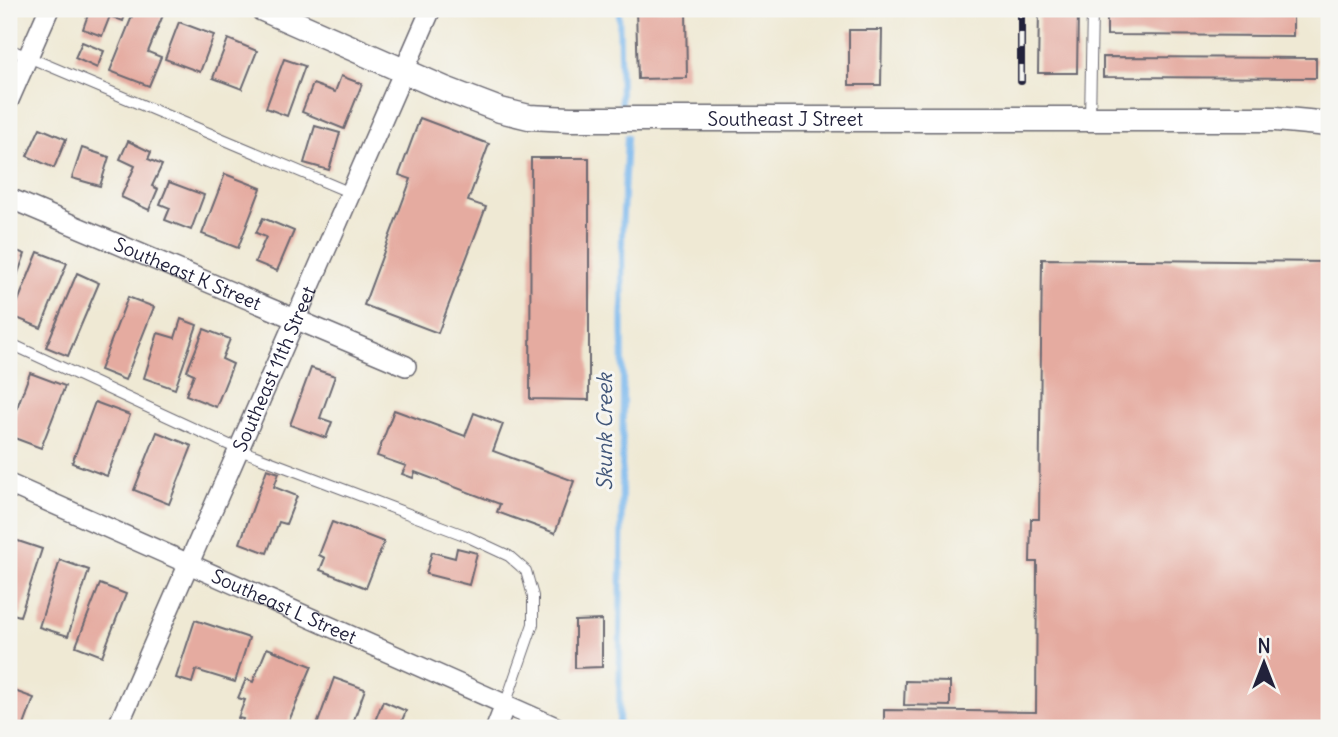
<svg xmlns="http://www.w3.org/2000/svg" width="1338" height="737" viewBox="0 0 1338 737" font-family="Delius,sans-serif">
	<style>
		.lines { fill: none; stroke-linecap: round; stroke-linejoin: round }
		.stream { stroke: #7ab8ed; stroke-width: 6 }
		.building { fill: #e5aba0 }
		.service-casing { stroke: #6a6871; stroke-width: 12 }
		.minor-casing { stroke: #6a6871; stroke-width: 22 }
		.tertiary-casing { stroke: #6a6871; stroke-width: 27 }
		.service { stroke: #fff; stroke-width: 10 }
		.minor { stroke: #fff; stroke-width: 19 }
		.tertiary { stroke: #fff; stroke-width: 24 }
		.rail-casing { stroke: #22223b; stroke-width: 8 }
		.rail { stroke: #f6f6f2; stroke-width: 5; stroke-dasharray: 16; stroke-linecap: butt }
		.labels { text-anchor: middle; dominant-baseline: central; stroke-width: 6; stroke-linejoin: round; paint-order: stroke }
		.street-label { font-size: 19px; fill: #22223b; stroke: #f6f6f2 }
		.water-label { font-size: 21px; font-style: italic; fill: #415679; stroke: #f6f6f2 }
	</style>
	<rect width="100%" height="100%" fill="#f6f6f2"/>
	<filter id="ink" filterUnits="userSpaceOnUse"><feTurbulence type="fractalNoise" baseFrequency=".0143" numOctaves="2"/><feDisplacementMap in="SourceGraphic" scale="14" xChannelSelector="R" yChannelSelector="G"/><feConvolveMatrix kernelMatrix="1 2 1 2 8 2 1 2 1" color-interpolation-filters="sRGB"/></filter>
	<filter id="wash" filterUnits="userSpaceOnUse"><feTurbulence type="fractalNoise" baseFrequency=".00686" numOctaves="4" result="noise"/><feDisplacementMap in="SourceGraphic" scale="28" xChannelSelector="R" yChannelSelector="G"/><feGaussianBlur stdDeviation="1.57" result="paint"/><feColorMatrix in="noise" values="0 0 0 0 0 0 0 0 0 0 0 0 0 0 0 0 0 1.4 0 .05"/><feComposite in="paint" operator="in"/></filter>
	<g filter="url(#wash)">
		<rect width="100%" height="100%" fill="#efe9d4"/>
		<g class="lines">
			<!-- stream -->
			<g class="stream">
				<polyline points="619,9 621,102"/>
				<polyline points="619,728 623,395 622,232 627,137"/>
			</g>
		</g>
		<g id="blocks">
			<!-- building -->
			<g class="building">
				<polygon points="90,9 127,9 123,21 110,16 102,36 83,29"/>
				<polygon points="135,9 147,9 163,15 148,52 161,57 149,86 110,71"/>
				<polygon points="636,9 686,9 687,78 638,79"/>
				<polygon points="1039,9 1078,9 1077,73 1038,73"/>
				<polygon points="1107,9 1293,9 1293,36 1107,35"/>
				<polygon points="179,22 214,35 200,72 165,59"/>
				<polygon points="849,30 882,30 881,85 849,85"/>
				<polygon points="228,39 257,51 242,89 213,78"/>
				<polygon points="82,42 104,51 97,68 75,58"/>
				<polygon points="1103,57 1316,58 1316,78 1103,77"/>
				<polygon points="284,59 305,66 287,116 266,108"/>
				<polygon points="341,76 362,84 344,129 302,112 313,84 335,92"/>
				<polygon points="420,118 489,144 468,201 486,207 438,333 364,305 411,179 399,175"/>
				<polygon points="315,126 340,133 329,170 304,163"/>
				<polygon points="40,128 66,139 54,168 27,156"/>
				<polygon points="128,141 151,152 148,159 162,165 152,186 158,189 149,210 121,197 135,166 120,159"/>
				<polygon points="82,148 109,157 100,186 72,178"/>
				<polygon points="531,158 589,158 589,400 530,399"/>
				<polygon points="225,174 261,188 238,248 202,234"/>
				<polygon points="169,182 204,195 191,230 165,220 170,208 160,204"/>
				<polygon points="263,218 294,231 277,271 255,262 266,237 256,233"/>
				<polygon points="9,248 25,254 14,284 9,282"/>
				<polygon points="38,252 67,263 41,328 12,316"/>
				<polygon points="1042,259 1329,262 1329,728 884,728 884,710 1036,712 1037,562 1030,562 1031,519 1039,519"/>
				<polygon points="77,273 99,283 68,356 46,347"/>
				<polygon points="128,297 154,307 125,380 100,370"/>
				<polygon points="181,319 197,325 175,389 144,378 158,333 175,338"/>
				<polygon points="204,329 230,339 222,359 233,364 216,407 186,395 194,374 187,371"/>
				<polygon points="311,368 335,376 320,418 332,422 326,438 290,425"/>
				<polygon points="30,373 65,386 41,448 9,436 9,429"/>
				<polygon points="95,402 130,415 107,476 72,463"/>
				<polygon points="394,410 465,436 474,413 503,424 493,451 574,481 555,533 497,512 500,504 415,472 413,478 402,474 406,466 377,456"/>
				<polygon points="157,432 192,446 169,504 134,490"/>
				<polygon points="267,469 279,473 274,487 297,496 286,524 279,522 267,553 240,543"/>
				<polygon points="332,522 384,542 366,588 320,570 325,558 319,555"/>
				<polygon points="9,538 42,549 20,616 9,613"/>
				<polygon points="457,548 477,553 469,585 426,574 432,552 455,558"/>
				<polygon points="60,560 89,570 68,636 39,627"/>
				<polygon points="100,584 126,594 102,656 76,646"/>
				<polygon points="195,620 249,638 235,682 196,670 192,683 176,678"/>
				<polygon points="602,620 602,667 575,668 575,621"/>
				<polygon points="267,648 312,666 286,728 240,728 243,719 238,718 245,700 238,698 246,679 253,682"/>
				<polygon points="334,678 365,689 351,728 316,728"/>
				<polygon points="905,681 950,682 950,706 904,705"/>
				<polygon points="9,689 34,698 23,728 9,728"/>
				<polygon points="383,701 406,711 399,728 372,728"/>
			</g>
		</g>
	</g>
	<g filter="url(#ink)">
		<use href="#blocks" fill-opacity="0" stroke="#6a6871" stroke-width="2"/>
		<g class="lines">
			<defs>
				<g id="service">
					<polyline points="9,49 351,193"/>
					<polyline points="1090,119 1092,9"/>
					<polyline points="9,343 240,450 464,535 509,556 526,571 533,596 533,624 505,705"/>
				</g>
				<g id="minor">
					<polyline points="9,100 49,9"/>
					<path id="s1" d="M9,198L406,366"/>
					<path id="s2" d="M9,484L558,728"/>
					<path id="s3" d="M117,728L431,9"/>
					<polyline points="496,728 505,705"/>
				</g>
				<g id="tertiary">
					<path id="s4" d="M263,9L445,89L500,110L529,117L570,119H1276L1329,124"/>
				</g>
			</defs>
			<!-- service casing -->
			<use href="#service" class="service-casing"/>
			<!-- minor casing -->
			<use href="#minor" class="minor-casing"/>
			<!-- tertiary casing -->
			<use href="#tertiary" class="tertiary-casing"/>
			<!-- service -->
			<use href="#service" class="service"/>
			<!-- minor -->
			<use href="#minor" class="minor"/>
			<!-- tertiary -->
			<use href="#tertiary" class="tertiary"/>
			<defs>
				<polyline id="rail" points="1021,81 1021,9"/>
			</defs>
			<!-- rail casing -->
			<use href="#rail" class="rail-casing"/>
			<!-- rail -->
			<use href="#rail" class="rail"/>
		</g>
	</g>
	<g class="labels">
		<!-- street labels -->
		<g class="street-label">
			<text stroke="none"><textPath href="#s4" startOffset="544">Southeast J Street</textPath></text>
			<text stroke="none"><textPath href="#s1" startOffset="194">Southeast K Street</textPath></text>
			<text stroke="none"><textPath href="#s3" startOffset="392">Southeast 11th Street</textPath></text>
			<text stroke="none"><textPath href="#s2" startOffset="301">Southeast L Street</textPath></text>
		</g>
		<!-- water labels -->
		<g class="water-label">
			<text transform="translate(604 432) rotate(-90)">Skunk Creek</text>
		</g>
	</g>
	<!-- margin -->
	<rect width="1338" height="737" fill="none" stroke="#f6f6f2" stroke-width="35"/>
	<!-- north arrow -->
	<g transform="translate(1264 663)" stroke="#f6f6f2" stroke-width="5" paint-order="stroke">
	<path d="M0-5L12 26L0 18L-12 26Z" fill="#22223b"/>
	<text y="-10" font-size="19" font-weight="bold" text-anchor="middle" fill="#22223b">N</text>
	</g>
</svg>
